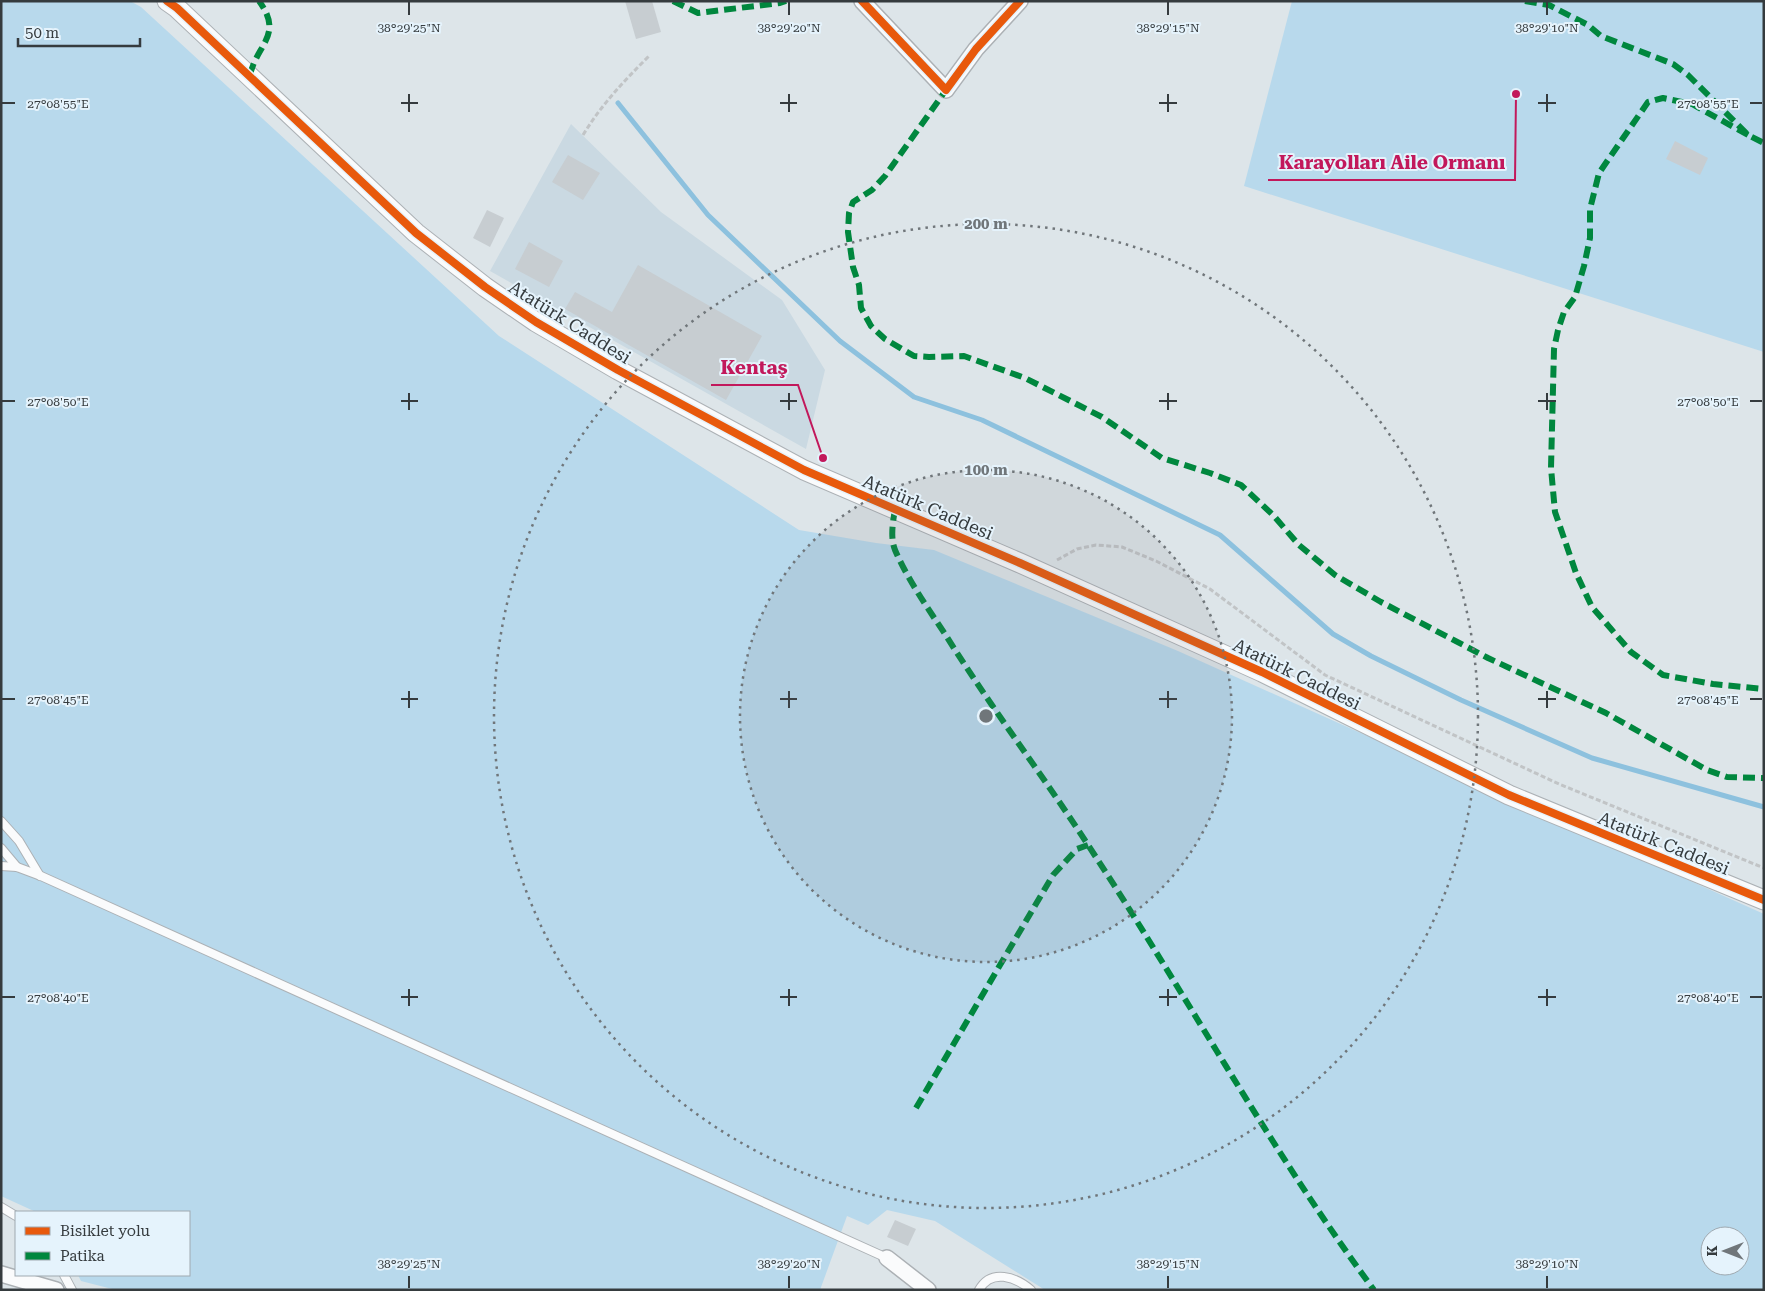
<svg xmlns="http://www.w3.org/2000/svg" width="1765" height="1291" viewBox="0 0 1765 1291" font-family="'Roboto Serif',serif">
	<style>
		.built { fill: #cad9e2 }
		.green { fill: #b8d9ec; fill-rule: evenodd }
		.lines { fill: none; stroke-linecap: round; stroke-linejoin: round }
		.stream { stroke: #8dc1de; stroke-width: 5 }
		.building { fill: #c7cdd1 }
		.service-casing { stroke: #acb1b5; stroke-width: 10 }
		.minor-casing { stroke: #acb1b5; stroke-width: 18 }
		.tertiary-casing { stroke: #acb1b5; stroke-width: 21 }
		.path { stroke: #c1c4c6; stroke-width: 3; stroke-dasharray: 5 2.5; stroke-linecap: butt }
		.service { stroke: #fafbfc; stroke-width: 8 }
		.minor { stroke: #fafbfc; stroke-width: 15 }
		.tertiary { stroke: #fafbfc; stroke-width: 19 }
		.quiet { stroke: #00873e; stroke-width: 6; stroke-dasharray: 12 6; stroke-linecap: butt }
		.cycleway-casing { stroke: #e5f3fc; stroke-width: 11 }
		.cycleway { stroke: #e8590c; stroke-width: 8 }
		.ticks { fill: none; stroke: #353b3e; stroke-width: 2 }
		.ring { fill: none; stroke: #70767a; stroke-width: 2.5; stroke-dasharray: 2.5 5 }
		.labels { text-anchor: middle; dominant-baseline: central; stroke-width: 4; stroke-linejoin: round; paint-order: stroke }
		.street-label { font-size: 18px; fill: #353b3e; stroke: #e5f3fc }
		.ticks-label { font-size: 12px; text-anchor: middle; fill: #353b3e; stroke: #e5f3fc; stroke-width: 4; stroke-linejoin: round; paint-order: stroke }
		.centre { fill: #70767a; stroke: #e5f3fc; stroke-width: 2.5 }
		.ring-label { font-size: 15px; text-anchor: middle; font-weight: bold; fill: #70767a; stroke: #e5f3fc; stroke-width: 4; stroke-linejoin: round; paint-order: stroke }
		.leader { fill: none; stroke: #c2185b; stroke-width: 2 }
		.callout-dot { fill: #c2185b; stroke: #e5f3fc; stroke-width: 2 }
		.callout-label { font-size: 19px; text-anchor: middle; font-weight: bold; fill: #c2185b; stroke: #e5f3fc; stroke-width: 4; stroke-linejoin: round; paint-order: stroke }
	</style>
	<rect width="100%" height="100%" fill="#dde5e9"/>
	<!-- built -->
	<polygon class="built" points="571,124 661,212 782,300 825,370 806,449 490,271"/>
	<!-- green -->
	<g class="green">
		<path d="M1,1H130L141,7L499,336L799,530L876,543L934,550L1178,651L1764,914V1290H1045L935,1221L887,1210L868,1225L847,1216L820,1290H116L81,1281L78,1275H189V1212H36L1,1196ZM1710,1236H1740V1266H1710Z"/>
		<polygon points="1292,1 1764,1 1764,352 1244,186"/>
	</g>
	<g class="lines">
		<!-- stream -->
		<polyline class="stream" points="618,103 708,215 840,341 914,397 982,420 1220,535 1333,634 1371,656 1461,700 1592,758 1764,807"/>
	</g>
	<!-- building -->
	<g class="building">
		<polygon points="625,1 652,1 661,32 636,39"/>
		<polygon points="1675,141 1708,158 1700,175 1666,159"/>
		<polygon points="568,155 600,173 583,200 552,182"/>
		<polygon points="487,210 504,218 490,247 473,238"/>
		<polygon points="529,242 563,261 549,287 515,269"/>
		<polygon points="638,265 762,336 726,400 565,309 575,292 612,312"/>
		<polygon points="895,1220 916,1229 908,1246 887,1237"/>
	</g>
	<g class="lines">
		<defs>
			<g id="service">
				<polyline points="1,821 19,841 40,876"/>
				<polyline points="1,848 17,867"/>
				<polyline points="1,866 17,867 41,876 887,1258"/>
				<polyline points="1,1207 16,1216"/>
				<polyline points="64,1275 72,1290"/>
				<path d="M979,1290C991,1268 1016,1277 1031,1290"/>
			</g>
			<g id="minor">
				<polyline points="862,1 946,90 976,49 1020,1"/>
				<polyline points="887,1258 928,1290"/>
				<polyline points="1,1274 56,1290"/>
			</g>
			<polyline id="tertiary" points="167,1 177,8 416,233 485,287 536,322 618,370 804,470 1020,563 1262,672 1509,795 1764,900"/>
		</defs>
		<!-- service casing -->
		<use href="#service" class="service-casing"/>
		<!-- minor casing -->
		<use href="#minor" class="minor-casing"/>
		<!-- tertiary casing -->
		<use href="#tertiary" class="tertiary-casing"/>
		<!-- path -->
		<g class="path">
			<path d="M583,135C602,104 623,82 649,56"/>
			<polyline points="1057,560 1077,549 1096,545 1122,547 1156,561 1210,589 1325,675 1559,784 1764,868"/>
		</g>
		<!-- service -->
		<use href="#service" class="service"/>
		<!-- minor -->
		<use href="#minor" class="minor"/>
		<!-- tertiary -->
		<use href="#tertiary" class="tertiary"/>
		<!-- quiet -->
		<g class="quiet">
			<polyline points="673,1 698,13 780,3 786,1"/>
			<polyline points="1525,1 1549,5 1588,25 1601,36 1673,64 1688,75 1748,135 1764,143"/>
			<path d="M250,75C257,44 284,35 259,1"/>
			<polyline points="943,87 946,90 885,176 872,190 853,202 849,213 848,232 853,267 859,285 861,308 871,326 885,339 914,356 929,357 964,356 1025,378 1102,417 1162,458 1210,473 1241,485 1273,515 1299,545 1335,575 1381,602 1488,658 1606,713 1707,770 1727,777 1764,778"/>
			<polyline points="1748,135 1692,104 1663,98 1648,102 1599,173 1590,209 1590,238 1584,266 1575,297 1564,312 1558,330 1554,349 1551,468 1555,512 1576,573 1592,607 1631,652 1663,675 1713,684 1764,689"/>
			<path d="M895,509C893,522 890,537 895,550C908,580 927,607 945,634C990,706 1042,774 1088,845C1185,992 1269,1148 1374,1290"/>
			<polyline points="916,1108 1053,875 1077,849 1088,845"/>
		</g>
		<defs>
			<g id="cycleway">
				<polyline points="167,1 177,8 416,233 485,287 536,322 618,370 804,470 1020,563 1262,672 1509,795 1764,900"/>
				<polyline points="862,1 946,90 976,49 1020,1"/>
			</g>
		</defs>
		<!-- cycleway casing -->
		<use href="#cycleway" class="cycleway-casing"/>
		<!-- cycleway -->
		<use href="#cycleway" class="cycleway"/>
	</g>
	<!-- ticks -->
	<path class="ticks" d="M409,2V15M789,2V15M1168,2V15M1547,2V15M409,94V112M789,94V112M1168,94V112M1547,94V112M2,103H15M401,103H418M780,103H797M1159,103H1177M1538,103H1556M1750,103H1762M409,393V410M789,393V410M1168,393V410M1547,393V410M2,401H15M401,401H418M780,401H797M1159,401H1177M1538,401H1556M1750,401H1762M409,691V708M789,691V708M1168,691V708M1547,691V708M2,699H15M401,699H418M780,699H797M1159,699H1177M1538,699H1556M1750,699H1762M409,989V1006M789,989V1006M1168,989V1006M1547,989V1006M2,997H15M401,997H418M780,997H797M1159,997H1177M1538,997H1556M1750,997H1762M409,1276V1288M789,1276V1288M1168,1276V1288M1547,1276V1288"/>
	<!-- distance rings -->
	<circle cx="986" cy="716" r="246" fill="#70767a" fill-opacity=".12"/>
	<g class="ring">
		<circle cx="986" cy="716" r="246"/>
		<circle cx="986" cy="716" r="492"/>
	</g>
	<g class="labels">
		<!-- street labels -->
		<g class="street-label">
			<text transform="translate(570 322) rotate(32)">Atatürk Caddesi</text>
			<text transform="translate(928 507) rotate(23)">Atatürk Caddesi</text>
			<text transform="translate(1297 674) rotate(26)">Atatürk Caddesi</text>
			<text transform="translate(1664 843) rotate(22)">Atatürk Caddesi</text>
		</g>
	</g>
	<g class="ticks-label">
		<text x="409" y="32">38°29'25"N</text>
		<text x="789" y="32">38°29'20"N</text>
		<text x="1168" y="32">38°29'15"N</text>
		<text x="1547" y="32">38°29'10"N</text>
		<text x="1708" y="108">27°08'55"E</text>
		<text x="58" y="108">27°08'55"E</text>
		<text x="1708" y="406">27°08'50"E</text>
		<text x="58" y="406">27°08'50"E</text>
		<text x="1708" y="704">27°08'45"E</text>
		<text x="58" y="704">27°08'45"E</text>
		<text x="1708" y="1002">27°08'40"E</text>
		<text x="58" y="1002">27°08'40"E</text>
		<text x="409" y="1268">38°29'25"N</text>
		<text x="789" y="1268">38°29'20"N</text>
		<text x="1168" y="1268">38°29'15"N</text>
		<text x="1547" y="1268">38°29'10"N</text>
	</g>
	<circle cx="986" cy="716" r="8" class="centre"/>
	<g class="ring-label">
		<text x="986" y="229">200 m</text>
		<text x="986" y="475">100 m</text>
	</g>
	<!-- callouts -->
	<path class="leader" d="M1516 94L1515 180H1268M823 458L798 385H711"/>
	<g class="callout-dot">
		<circle cx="1516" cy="94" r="5"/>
		<circle cx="823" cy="458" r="5"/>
	</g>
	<g class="callout-label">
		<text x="1392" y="169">Karayolları Aile Ormanı</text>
		<text x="754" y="374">Kentaş</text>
	</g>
	<!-- border -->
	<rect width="1765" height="1291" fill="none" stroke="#353b3e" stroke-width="5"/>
	<!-- legend -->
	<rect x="15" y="1211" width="175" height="65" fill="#e5f3fc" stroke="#9fa9b0"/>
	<rect x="25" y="1227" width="25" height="8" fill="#e8590c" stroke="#9fa9b0"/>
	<text x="60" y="1236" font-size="15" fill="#353b3e">Bisiklet yolu</text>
	<rect x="25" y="1252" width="25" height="8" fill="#00873e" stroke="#9fa9b0"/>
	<text x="60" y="1261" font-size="15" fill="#353b3e">Patika</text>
	<!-- north arrow -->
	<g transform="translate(1725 1251) rotate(270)"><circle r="24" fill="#e5f3fc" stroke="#9fa9b0"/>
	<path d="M0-4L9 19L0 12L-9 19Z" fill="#70767a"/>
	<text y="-8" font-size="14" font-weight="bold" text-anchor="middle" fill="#353b3e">K</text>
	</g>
	<!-- scale -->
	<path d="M18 38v8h122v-8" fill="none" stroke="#353b3e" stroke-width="2.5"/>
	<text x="25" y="38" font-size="15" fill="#353b3e" stroke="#e5f3fc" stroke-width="4" paint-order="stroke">50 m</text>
</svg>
